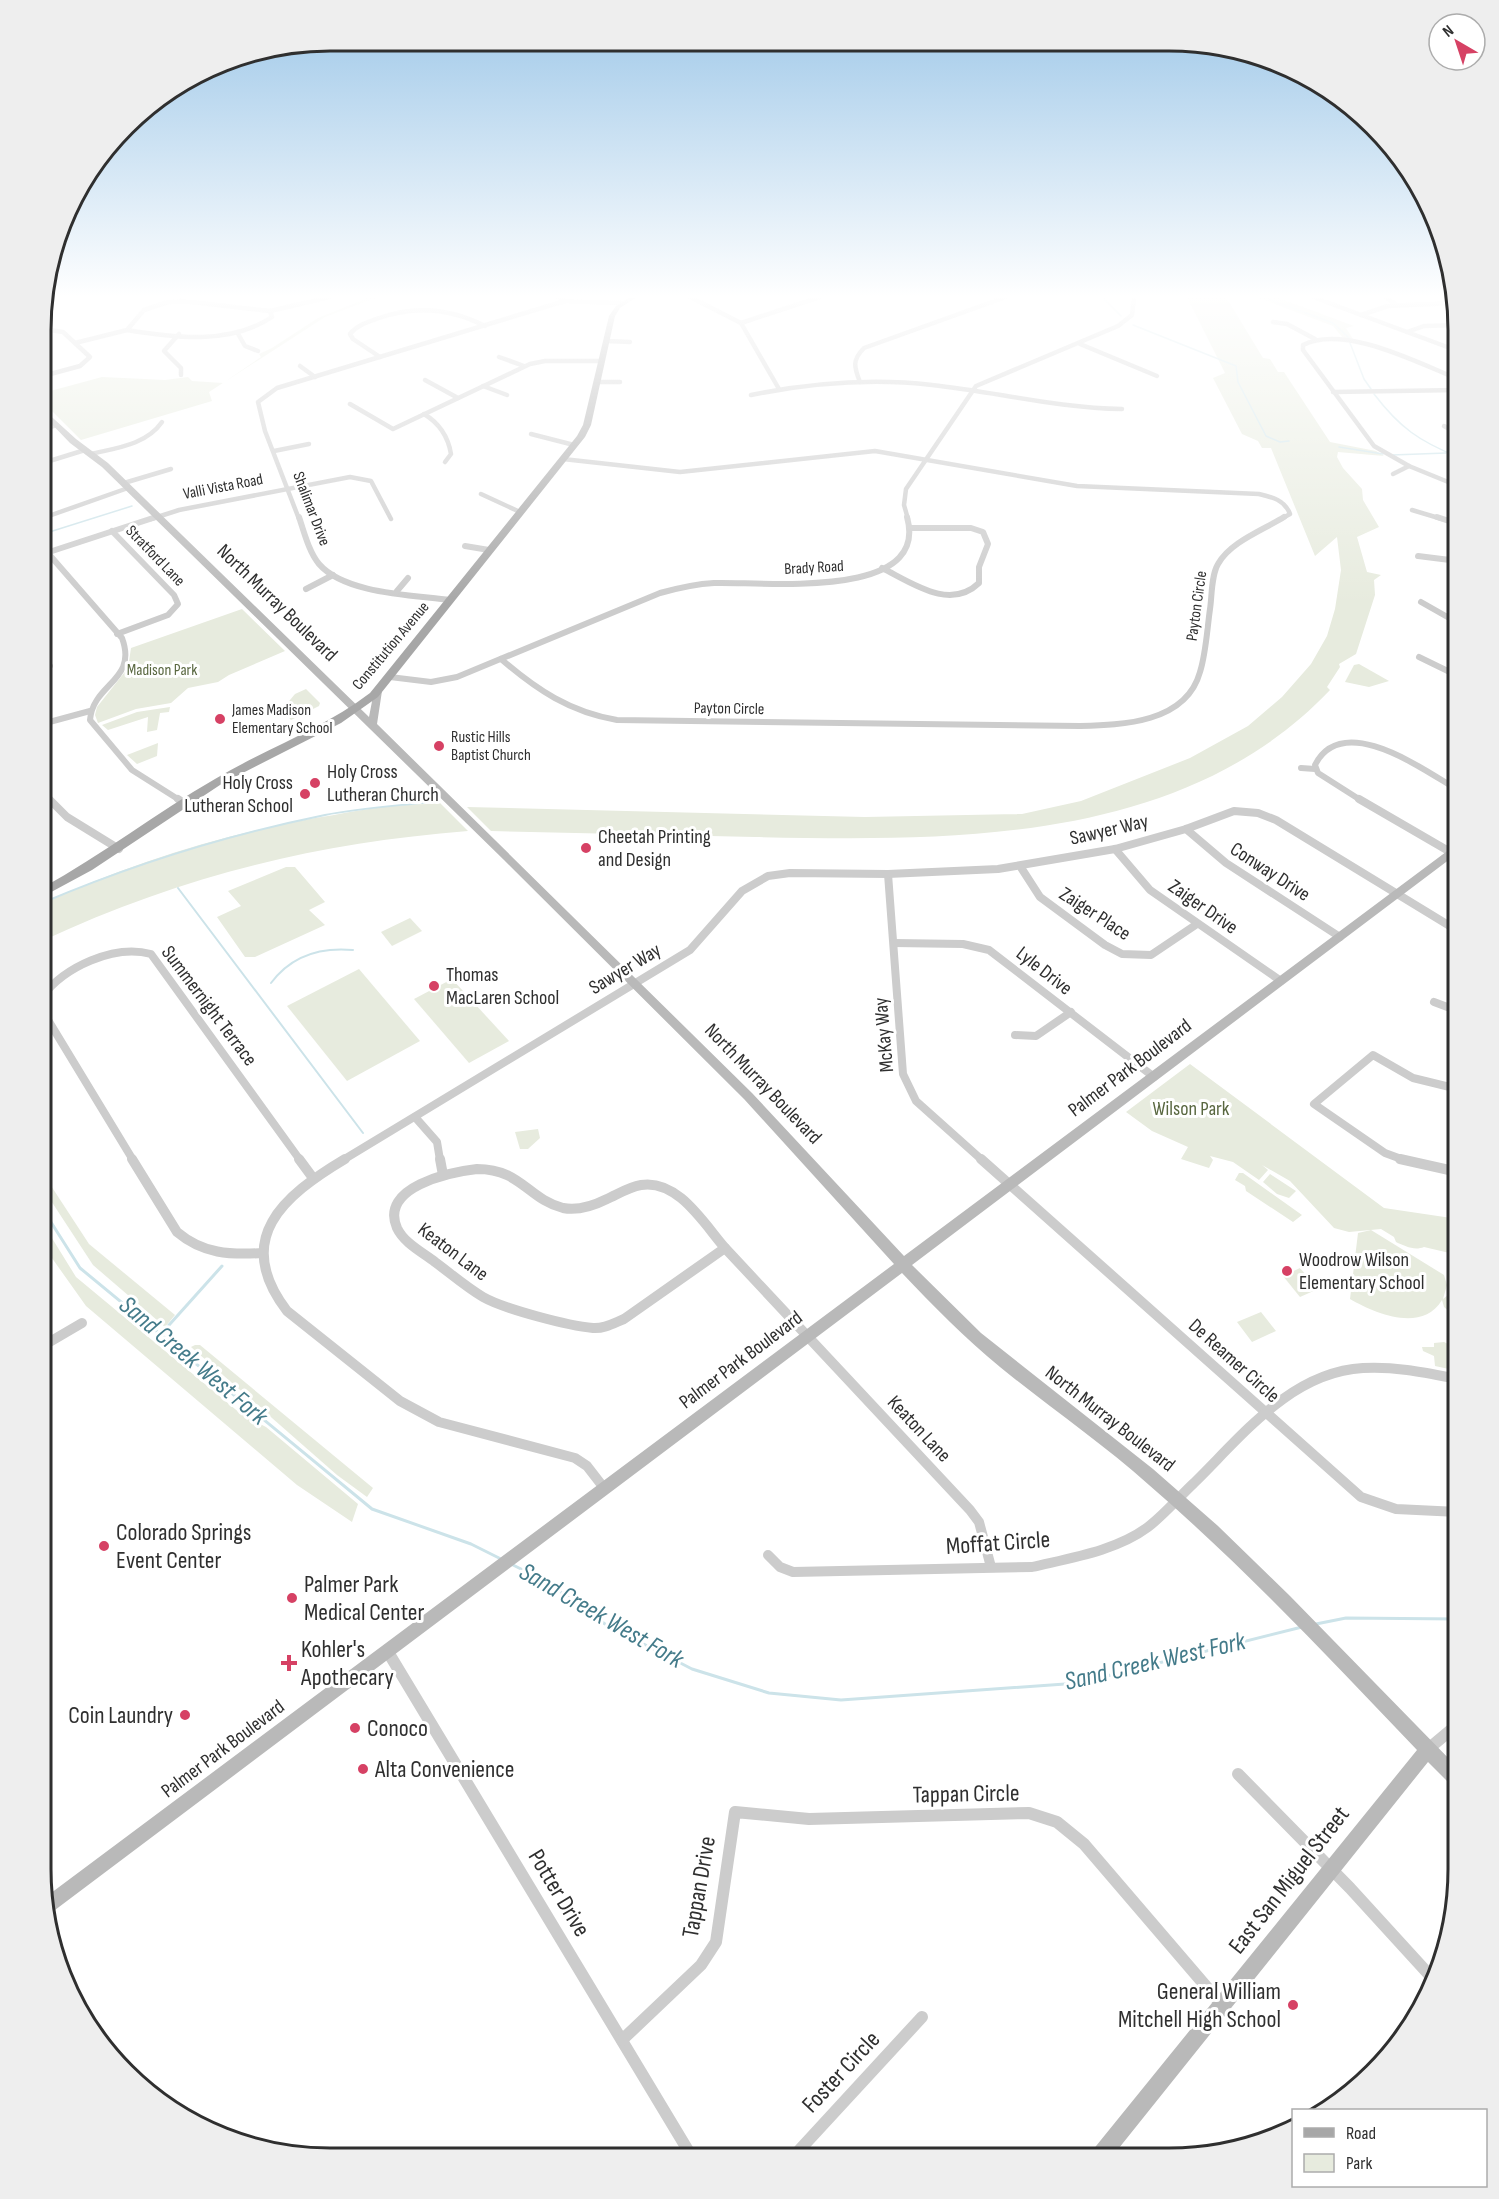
<svg xmlns="http://www.w3.org/2000/svg" width="1499" height="2199" viewBox="0 0 1499 2199" font-family="'Sofia Sans Condensed',sans-serif">
	<style>
		.green { fill: #e7ebde }
		.lines { fill: none; stroke-linecap: round; stroke-linejoin: round }
		.stream-far2 { stroke: #cce3e9; stroke-width: 1.5 }
		.stream-far1 { stroke: #cce3e9; stroke-width: 2 }
		.stream { stroke: #cce3e9; stroke-width: 3 }
		.street-far4 { stroke: #ccc; stroke-width: 4.5 }
		.street-far3 { stroke: #ccc; stroke-width: 6 }
		.street-far2 { stroke: #ccc; stroke-width: 8 }
		.street-far1 { stroke: #ccc; stroke-width: 10 }
		.street { stroke: #ccc; stroke-width: 12 }
		.secondary { fill: #b9b9b9; fill-rule: evenodd }
		.primary { fill: #a7a7a7; fill-rule: evenodd }
		.poi-dot { fill: #d64164; stroke: #fff; stroke-width: 2 }
		.labels { text-anchor: middle; dominant-baseline: central; stroke-width: 6; stroke-linejoin: round; paint-order: stroke }
		.far-street-label { font-size: 16px; fill: #2f2f2f; stroke: #fff }
		.far-park-label { font-size: 16px; fill: #596740; stroke: #fff }
		.far-poi-label { font-size: 16px; fill: #2f2f2f; stroke: #fff; text-anchor: start }
		.street-label { font-size: 20px; fill: #2f2f2f; stroke: #fff }
		.poi-label { font-size: 20px; fill: #2f2f2f; stroke: #fff; text-anchor: start }
		.park-label { font-size: 20px; fill: #596740; stroke: #fff }
		.near-poi-label { font-size: 24px; fill: #2f2f2f; stroke: #fff; text-anchor: start }
		.near-street-label { font-size: 24px; fill: #2f2f2f; stroke: #fff }
		.near-water-label { font-size: 26px; font-style: italic; fill: #447b8a; stroke: #fff }
		.rim { fill: none; stroke: #2f2f2f; stroke-width: 3 }
	</style>
	<rect width="100%" height="100%" fill="#fff"/>
	<!-- green -->
	<g class="green">
		<polygon points="370,297 378,297 325,317 209,392 212,401 81,440 43,402 43,393 102,377 165,380 188,377 192,381 223,383 261,357 259,354 272,348 318,318"/>
		<path d="M1187,297H1226L1263,358L1270,359L1278,372H1284L1330,442L1376,451L1384,456L1338,452L1337,457L1343,468L1362,489L1363,500L1379,527L1357,537L1367,572L1381,575L1374,580L1375,595L1356,654L1339,664L1340,667L1327,687L1330,690C1183,845 952,841 755,837C667,835 579,833 491,831L467,807L865,817L1022,814L1081,801L1190,758L1248,726L1282,697L1311,664L1327,636L1335,609L1341,570L1337,537L1315,556L1271,448H1262L1258,441L1242,434L1213,378L1225,373Z"/>
		<polygon points="1256,297 1276,297 1354,326 1346,328 1353,339 1343,338 1333,326"/>
		<polygon points="242,609 285,651 229,675 218,682 188,688 171,703 136,709 98,723 95,715 97,707 128,668 131,648"/>
		<polygon points="1359,664 1389,681 1369,687 1345,682 1354,665"/>
		<polygon points="306,689 320,703 319,706 291,720 286,714 285,706 295,694"/>
		<polygon points="170,707 169,712 160,713 157,730 147,732 148,717 108,730 102,725 137,712"/>
		<polygon points="158,743 157,756 137,764 127,755"/>
		<path d="M438,801L468,831C316,843 181,876 42,941V904C134,861 233,831 334,815C365,809 397,804 429,804Z"/>
		<polygon points="286,867 295,867 325,902 309,910 325,925 255,957 245,957 217,917 241,906 228,891"/>
		<polygon points="410,918 422,931 392,946 381,932"/>
		<polygon points="359,969 420,1041 347,1081 287,1006"/>
		<polygon points="452,979 509,1041 469,1063 414,999"/>
		<path d="M1190,1064L1384,1208L1458,1219V1255L1424,1247C1414,1251 1405,1246 1396,1242L1394,1237L1381,1229L1349,1232L1334,1228L1290,1181L1262,1165L1268,1170L1259,1180L1233,1162L1210,1156L1213,1160L1209,1168L1181,1159L1188,1147L1152,1131L1126,1112Z"/>
		<polygon points="538,1129 540,1138 528,1149 520,1149 515,1132"/>
		<polygon points="42,1172 89,1244 175,1315 165,1327 93,1265 42,1187"/>
		<polygon points="1239,1173 1243,1173 1302,1215 1293,1222 1246,1191 1245,1186 1235,1180"/>
		<polygon points="1270,1174 1296,1191 1289,1198 1277,1194 1263,1182"/>
		<polygon points="42,1222 76,1277 241,1414 266,1427 358,1504 352,1522 297,1485 86,1306 42,1244"/>
		<path d="M1371,1230L1444,1275L1447,1285L1443,1299L1458,1287V1319L1444,1307L1442,1300C1422,1333 1376,1314 1350,1299L1358,1233Z"/>
		<polygon points="1300,1268 1318,1289 1300,1297 1283,1276"/>
		<polygon points="1261,1312 1276,1331 1252,1342 1237,1322"/>
		<polygon points="1458,1339 1458,1371 1435,1366 1434,1356 1423,1351 1422,1347 1434,1347 1434,1343 1444,1342 1454,1347"/>
		<polygon points="195,1345 200,1345 373,1488 367,1497 337,1475 191,1347"/>
	</g>
	<g class="lines">
		<!-- stream-far2 -->
		<g class="stream-far2">
			<polyline points="1102,297 1121,316"/>
			<polyline points="1263,297 1333,323 1349,338"/>
			<polyline points="1133,325 1236,366 1238,382 1266,436 1280,442 1289,441"/>
			<polyline points="1350,343 1364,379 1371,389"/>
			<path d="M1374,394C1400,428 1419,441 1458,457"/>
			<polyline points="1339,447 1383,454"/>
			<polyline points="1392,455 1446,453"/>
			<polyline points="43,534 132,506"/>
		</g>
		<!-- stream-far1 -->
		<g class="stream-far1">
			<polyline points="178,888 363,1133"/>
			<path d="M42,903C134,864 227,835 325,815C359,808 395,806 430,802"/>
			<path d="M271,983C291,956 320,947 353,950"/>
		</g>
		<!-- stream -->
		<g class="stream">
			<polyline points="42,1208 80,1268 372,1509 471,1544 501,1559"/>
			<polyline points="161,1334 222,1266"/>
			<polyline points="511,1564 547,1582 605,1624 692,1669 769,1693 841,1700 1079,1683 1302,1627"/>
			<polyline points="1316,1624 1346,1618 1458,1619"/>
		</g>
		<!-- street-far4 -->
		<g class="street-far4">
			<polyline points="558,297 565,301 622,303"/>
			<polyline points="690,297 741,323 779,389"/>
			<polyline points="1313,297 1458,351"/>
			<polyline points="1385,297 1397,305"/>
			<polyline points="43,307 53,297"/>
			<polyline points="270,311 330,297"/>
			<polyline points="1361,315 1388,306 1452,303"/>
			<polyline points="1273,322 1287,324 1315,339"/>
			<polyline points="741,323 820,297"/>
			<polyline points="43,329 63,332 90,357 80,366 43,376"/>
			<path d="M127,330C175,338 230,345 272,317L270,311"/>
			<polyline points="237,332 245,346 258,351"/>
			<polyline points="1407,332 1424,326 1457,325"/>
			<polyline points="179,334 164,351 181,368 181,375"/>
			<polyline points="606,341 630,342"/>
			<polyline points="75,343 127,330 144,310 168,302 183,301 270,311"/>
			<polyline points="1080,344 1157,376"/>
			<path d="M380,357L353,339L350,334C357,325 368,322 379,318C416,305 450,308 485,326"/>
			<polyline points="499,357 524,366"/>
			<polyline points="300,366 315,377"/>
			<path d="M1458,379C1418,363 1344,324 1303,345V350L1374,446L1409,466L1458,486"/>
			<polyline points="425,380 458,398"/>
			<polyline points="596,382 620,382"/>
			<path d="M860,382C854,367 852,360 864,348L1006,297"/>
			<polyline points="483,386 507,395"/>
			<polyline points="1333,392 1458,390"/>
			<path d="M751,395C811,383 871,378 932,385C996,392 1058,408 1122,409"/>
			<polyline points="350,404 393,429 530,364 545,361 601,361"/>
			<path d="M424,414C439,423 448,436 451,454L445,462"/>
			<polyline points="1444,426 1458,434"/>
			<polyline points="43,429 57,425"/>
			<polyline points="531,434 574,445"/>
			<polyline points="274,451 309,444"/>
			<path d="M91,454C116,448 146,445 162,422"/>
			<path d="M563,459L680,472L875,451L1077,486L1259,494C1272,497 1285,500 1290,514L1281,519"/>
			<polyline points="43,463 85,450"/>
			<polyline points="1393,474 1409,466"/>
			<polyline points="124,483 171,469"/>
			<polyline points="481,494 520,512"/>
			<polyline points="1412,510 1442,519"/>
			<polyline points="43,518 128,488"/>
			<polyline points="151,519 179,510 350,477 371,481 391,519"/>
			<polyline points="299,519 265,431 258,402 277,388 565,301"/>
			<polyline points="908,519 904,505 906,489 976,386 1118,326 1132,315 1134,297"/>
		</g>
		<!-- street-far3 -->
		<g class="street-far3">
			<path d="M299,517C304,532 309,552 319,564C345,594 413,595 450,600"/>
			<polyline points="1437,517 1458,524"/>
			<polyline points="112,531 174,595 178,604 168,615 117,634"/>
			<polyline points="465,546 489,550"/>
			<path d="M47,552L122,638C138,681 93,683 90,720L132,770L181,801"/>
			<polyline points="43,554 156,517"/>
			<polyline points="1418,556 1458,561"/>
			<path d="M882,568C912,583 950,611 979,583V567L988,544L983,532L971,528H910"/>
			<polyline points="306,589 333,575"/>
			<polyline points="397,591 408,578"/>
			<polyline points="1421,602 1458,623"/>
			<polyline points="42,654 50,666 42,677"/>
			<polyline points="1419,657 1458,676"/>
			<path d="M501,659C537,690 570,712 617,720L1080,726C1122,725 1186,723 1200,672C1206,653 1207,630 1210,609C1212,597 1211,576 1218,564C1230,542 1263,530 1284,517"/>
			<path d="M390,677L431,682L457,677L660,593C678,588 696,584 714,583C759,581 931,602 907,517"/>
			<polyline points="42,724 90,711"/>
			<polyline points="1301,768 1315,769"/>
			<polyline points="42,792 51,801"/>
			<path d="M1362,801L1318,773L1315,765C1343,710 1425,771 1458,790"/>
		</g>
		<!-- street-far2 -->
		<g class="street-far2">
			<polyline points="49,799 67,817 119,849"/>
			<polyline points="178,799 184,803"/>
			<polyline points="1359,799 1452,853"/>
			<polyline points="1186,829 1226,863 1340,937"/>
			<polyline points="1115,849 1150,890 1281,981"/>
			<polyline points="1020,866 1040,897 1105,945 1122,954 1151,955 1197,924"/>
			<polyline points="888,874 903,1074 916,1101 982,1160"/>
			<polyline points="894,943 963,944 989,950 1154,1077"/>
			<path d="M42,997C64,967 114,944 151,954L300,1160"/>
			<polyline points="1434,1002 1458,1011"/>
			<polyline points="42,1010 133,1160"/>
			<polyline points="1015,1035 1036,1036 1071,1012"/>
			<polyline points="415,1117 437,1142 440,1160"/>
			<polyline points="343,1160 690,950 742,891 768,876 790,873 888,874 998,869 1115,849 1186,829 1234,811 1258,813 1276,820 1458,931"/>
			<polyline points="1404,1160 1385,1153 1314,1104 1373,1055 1413,1078 1458,1089"/>
		</g>
		<!-- street-far1 -->
		<g class="street-far1">
			<path d="M132,1159L177,1232C203,1254 230,1255 263,1253"/>
			<polyline points="299,1159 313,1178"/>
			<path d="M345,1159C283,1196 232,1239 287,1311L400,1401L439,1422L575,1458L587,1466L604,1488"/>
			<polyline points="440,1159 443,1175"/>
			<polyline points="981,1159 1361,1497 1396,1509 1458,1512"/>
			<polyline points="1400,1159 1458,1172"/>
			<path d="M477,1169C521,1169 528,1199 563,1208C578,1211 593,1206 607,1199C618,1194 629,1187 641,1185C678,1179 704,1224 725,1248L624,1319C614,1323 604,1329 593,1328C569,1326 504,1309 483,1297C466,1287 450,1273 435,1262C422,1252 404,1243 397,1228C379,1187 450,1172 477,1169Z"/>
			<polyline points="725,1248 970,1510 979,1522 991,1567"/>
			<polyline points="41,1347 82,1323"/>
			<path d="M768,1555L780,1567L793,1572L1032,1567C1070,1558 1116,1551 1148,1527C1164,1515 1179,1497 1194,1483C1242,1436 1291,1372 1363,1368C1395,1366 1427,1373 1458,1379"/>
		</g>
		<!-- street -->
		<g class="street">
			<polyline points="388,1652 692,2157"/>
			<polyline points="1427,1750 1458,1724"/>
			<polyline points="1238,1774 1350,1888 1434,1980"/>
			<polyline points="622,2040 701,1965 716,1942 735,1812 809,1819 1029,1813 1057,1822 1084,1844 1222,2005"/>
			<polyline points="793,2157 922,2017"/>
		</g>
		<!-- secondary -->
		<path class="secondary" d="M43,409L76,439L108,463L369,717L374,691L375,689H381L382,691L377,724L752,1093L904,1256L1454,846L1458,845V853L912,1265L981,1333L1153,1469L1218,1526L1290,1596L1458,1768V1788L1452,1786L1428,1762L1111,2158H1089L1092,2151L1417,1750C1330,1659 1244,1567 1149,1485C1102,1443 1049,1407 1000,1367C965,1338 933,1306 902,1273L51,1913L47,1896L894,1264L744,1099L504,860L102,467L70,443L43,415Z"/>
		<!-- primary -->
		<path class="primary" d="M630,297H637L620,308L615,316L591,425L585,437L378,697L341,723L223,783L92,870L42,897V888C102,855 156,813 215,779C267,748 323,729 370,693L577,436L583,425L609,316L616,306Z"/>
	</g>
	<!-- sky -->
	<linearGradient id="sky" x2="0" y2="1"><stop stop-color="#9dc7e8"/><stop offset="0.49" stop-color="#fff"/><stop offset="1" stop-color="#fff" stop-opacity="0"/></linearGradient>
	<rect width="1499" height="605" fill="url(#sky)"/>
	<!-- markers -->
	<g class="poi-dot">
		<circle cx="220" cy="719" r="6"/>
		<circle cx="439" cy="746" r="6"/>
		<circle cx="315" cy="783" r="6"/>
		<circle cx="305" cy="794" r="6"/>
		<circle cx="586" cy="848" r="6"/>
		<circle cx="434" cy="986" r="6"/>
		<circle cx="1287" cy="1271" r="6"/>
		<circle cx="104" cy="1546" r="6"/>
		<circle cx="292" cy="1598" r="6"/>
		<path d="M286 1654h6v6h6v6h-6v6h-6v-6h-6v-6h6z"/>
		<circle cx="185" cy="1715" r="6"/>
		<circle cx="355" cy="1728" r="6"/>
		<circle cx="363" cy="1769" r="6"/>
		<circle cx="1293" cy="2005" r="6"/>
	</g>
	<g class="labels">
		<!-- far-street labels -->
		<g class="far-street-label">
			<text transform="translate(223 487) rotate(-11)">Valli Vista Road</text>
			<text transform="translate(311 509) rotate(69)">Shalimar Drive</text>
			<text transform="translate(155 556) rotate(46)">Stratford Lane</text>
			<text transform="translate(814 568) rotate(-3)">Brady Road</text>
			<text transform="translate(1197 606) rotate(-82)">Payton Circle</text>
			<text transform="translate(391 646) rotate(-50)">Constitution Avenue</text>
			<text transform="translate(729 709) rotate(1)">Payton Circle</text>
		</g>
		<!-- far-park labels -->
		<g class="far-park-label">
			<text x="162" y="670">Madison Park</text>
		</g>
		<!-- far-poi labels -->
		<g class="far-poi-label">
			<text x="232" y="710">James Madison<tspan x="232" dy="18">Elementary School</tspan></text>
			<text x="451" y="737">Rustic Hills<tspan x="451" dy="18">Baptist Church</tspan></text>
		</g>
		<!-- street labels -->
		<g class="street-label">
			<text transform="translate(277 603) rotate(44)">North Murray Boulevard</text>
			<text transform="translate(1109 830) rotate(-13)">Sawyer Way</text>
			<text transform="translate(1270 872) rotate(33)">Conway Drive</text>
			<text transform="translate(1203 907) rotate(35)">Zaiger Drive</text>
			<text transform="translate(1095 914) rotate(33)">Zaiger Place</text>
			<text transform="translate(625 969) rotate(-31)">Sawyer Way</text>
			<text transform="translate(1044 971) rotate(38)">Lyle Drive</text>
			<text transform="translate(209 1006) rotate(53)">Summernight Terrace</text>
			<text transform="translate(884 1035) rotate(-95)">McKay Way</text>
			<text transform="translate(1130 1068) rotate(-37)">Palmer Park Boulevard</text>
			<text transform="translate(763 1084) rotate(46)">North Murray Boulevard</text>
			<text transform="translate(453 1252) rotate(37)">Keaton Lane</text>
			<text transform="translate(741 1360) rotate(-37)">Palmer Park Boulevard</text>
			<text transform="translate(1234 1361) rotate(42)">De Reamer Circle</text>
			<text transform="translate(1110 1419) rotate(38)">North Murray Boulevard</text>
			<text transform="translate(919 1429) rotate(47)">Keaton Lane</text>
			<text transform="translate(223 1749) rotate(-37)">Palmer Park Boulevard</text>
		</g>
		<!-- poi labels -->
		<g class="poi-label">
			<text x="327" y="772">Holy Cross<tspan x="327" dy="23">Lutheran Church</tspan></text>
			<text x="293" y="783" text-anchor="end">Holy Cross<tspan x="293" dy="23">Lutheran School</tspan></text>
			<text x="598" y="837">Cheetah Printing<tspan x="598" dy="23">and Design</tspan></text>
			<text x="446" y="975">Thomas<tspan x="446" dy="23">MacLaren School</tspan></text>
			<text x="1299" y="1260">Woodrow Wilson<tspan x="1299" dy="23">Elementary School</tspan></text>
		</g>
		<!-- park labels -->
		<g class="park-label">
			<text x="1191" y="1109">Wilson Park</text>
		</g>
		<!-- near-poi labels -->
		<g class="near-poi-label">
			<text x="116" y="1532">Colorado Springs<tspan x="116" dy="28">Event Center</tspan></text>
			<text x="304" y="1584">Palmer Park<tspan x="304" dy="28">Medical Center</tspan></text>
			<text x="301" y="1649">Kohler's<tspan x="301" dy="28">Apothecary</tspan></text>
			<text x="173" y="1715" text-anchor="end">Coin Laundry</text>
			<text x="367" y="1728">Conoco</text>
			<text x="375" y="1769">Alta Convenience</text>
			<text x="1281" y="1991" text-anchor="end">General William<tspan x="1281" dy="28">Mitchell High School</tspan></text>
		</g>
		<!-- near-street labels -->
		<g class="near-street-label">
			<text transform="translate(998 1543) rotate(-4)">Moffat Circle</text>
			<text transform="translate(966 1794) rotate(-1)">Tappan Circle</text>
			<text transform="translate(1289 1880) rotate(-52)">East San Miguel Street</text>
			<text transform="translate(699 1887) rotate(-80)">Tappan Drive</text>
			<text transform="translate(559 1893) rotate(59)">Potter Drive</text>
			<text transform="translate(841 2072) rotate(-47)">Foster Circle</text>
		</g>
		<!-- near-water labels -->
		<g class="near-water-label">
			<text transform="translate(193 1361) rotate(40)">Sand Creek West Fork</text>
			<text transform="translate(601 1616) rotate(30)">Sand Creek West Fork</text>
			<text transform="translate(1155 1662) rotate(-13)">Sand Creek West Fork</text>
		</g>
	</g>
	<!-- crop -->
	<path d="M0 0H1499V2199H0ZM330 51H1169A279 279 0 0 1 1448 330V1869A279 279 0 0 1 1169 2148H330A279 279 0 0 1 51 1869V330A279 279 0 0 1 330 51Z" fill="#eee" fill-rule="evenodd"/>
	<path class="rim" d="M330 51H1169A279 279 0 0 1 1448 330V1869A279 279 0 0 1 1169 2148H330A279 279 0 0 1 51 1869V330A279 279 0 0 1 330 51Z"/>
	<!-- legend -->
	<rect x="1292" y="2109" width="195" height="78" fill="#ffffff" stroke="#acacac" stroke-width="1.5"/>
	<rect x="1304" y="2128" width="30" height="9" fill="#a7a7a7" stroke="#acacac" stroke-width="1.5"/>
	<text x="1346" y="2139" font-size="18" fill="#2f2f2f">Road</text>
	<rect x="1304" y="2154" width="30" height="18" fill="#e7ebde" stroke="#acacac" stroke-width="1.5"/>
	<text x="1346" y="2169" font-size="18" fill="#2f2f2f">Park</text>
	<!-- north arrow -->
	<g transform="translate(1457 42) rotate(321)"><circle r="28" fill="#ffffff" stroke="#acacac" stroke-width="1.5"/>
	<path d="M0-4.5L10 22L0 15L-10 22Z" fill="#d64164"/>
	<text y="-9" font-size="16" font-weight="bold" text-anchor="middle" fill="#2f2f2f">N</text>
	</g>
</svg>
